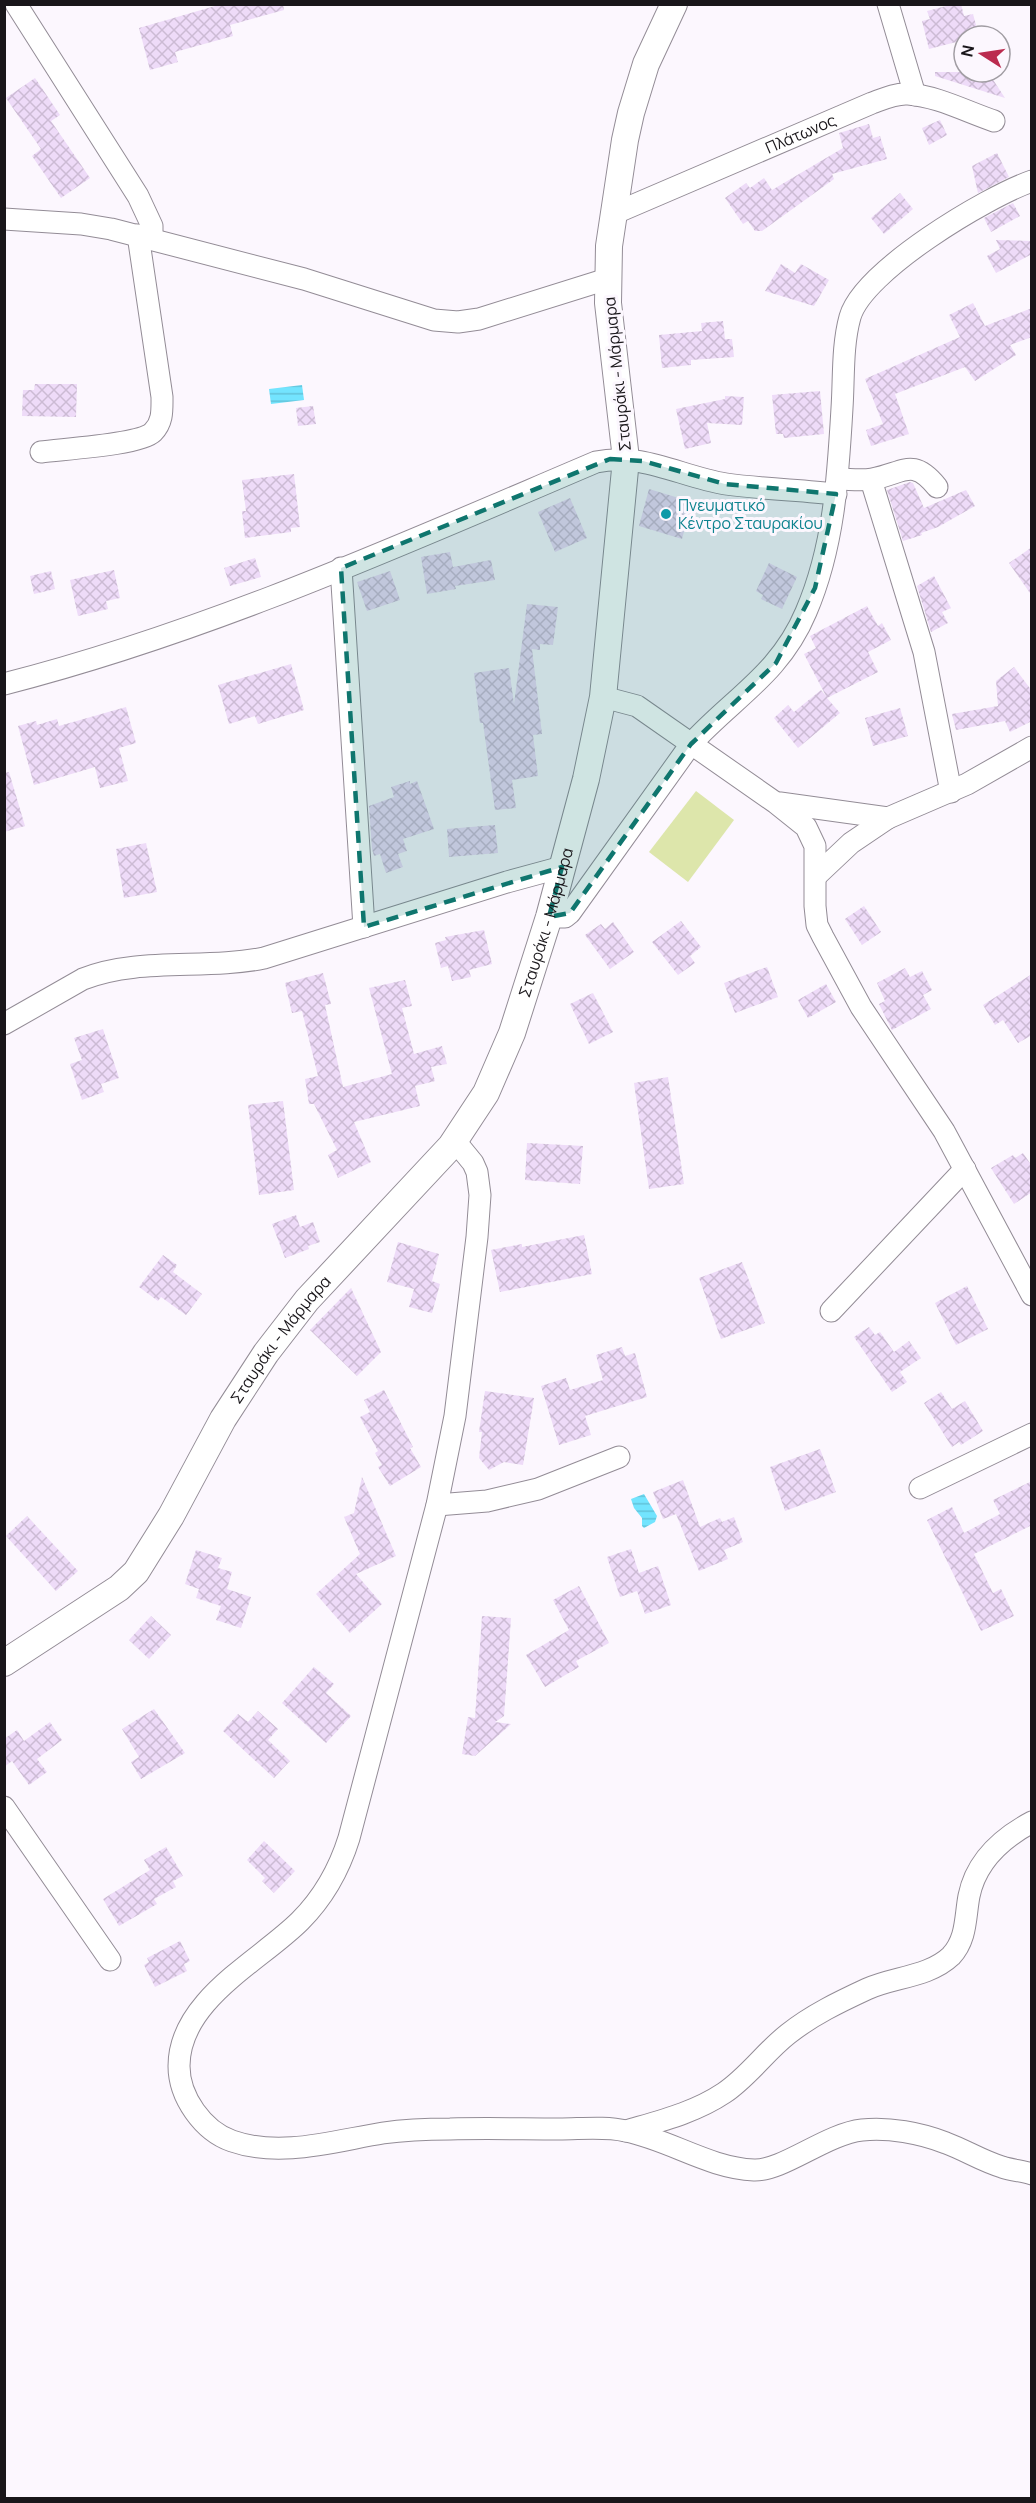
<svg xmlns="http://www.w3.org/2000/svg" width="1036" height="2503" viewBox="0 0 1036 2503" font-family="Manrope,sans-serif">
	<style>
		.pitch { fill: #dde6ab }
		.water { fill: url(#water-rules) }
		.building { fill: url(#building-cross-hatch) }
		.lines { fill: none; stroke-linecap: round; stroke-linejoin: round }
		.minor-casing { stroke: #938c96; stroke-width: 23 }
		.tertiary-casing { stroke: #938c96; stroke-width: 28 }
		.minor { stroke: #fff; stroke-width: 21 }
		.tertiary { stroke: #fff; stroke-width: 26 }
		.marked { fill: #0f766e; fill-opacity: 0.2; stroke: #0f766e; stroke-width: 4.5; stroke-dasharray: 12 8; stroke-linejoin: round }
		.culture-dot { fill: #0f9aa8; stroke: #fcf7fe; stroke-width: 2 }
		.labels { text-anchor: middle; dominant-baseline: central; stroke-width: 6; stroke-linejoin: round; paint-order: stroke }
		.street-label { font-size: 16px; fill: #19161a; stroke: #fcf7fe }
		.culture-label { font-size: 16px; fill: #0d838f; stroke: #fcf7fe; text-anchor: start }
	</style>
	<defs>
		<pattern id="water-rules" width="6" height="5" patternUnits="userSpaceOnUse" patternTransform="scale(1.5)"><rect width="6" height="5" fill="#73e4fe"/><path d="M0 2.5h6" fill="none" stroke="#63c3d9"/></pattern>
		<pattern id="building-cross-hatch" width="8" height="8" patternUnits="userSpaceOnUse" patternTransform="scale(1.5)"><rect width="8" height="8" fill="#eedbf8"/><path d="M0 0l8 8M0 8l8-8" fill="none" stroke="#ccbbd4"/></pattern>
	</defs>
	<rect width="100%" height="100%" fill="#fcf7fe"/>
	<!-- pitch -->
	<polygon class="pitch" points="696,791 734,820 688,882 649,852"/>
	<!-- water -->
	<g class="water">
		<polygon points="302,385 304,400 271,404 269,389"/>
		<polygon points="644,1494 657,1516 655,1522 644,1528 642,1526 642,1518 634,1508 631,1499"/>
	</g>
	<!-- building -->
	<g class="building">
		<polygon points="222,4 283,4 284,10 230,25 233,36 175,52 178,62 150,70 139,28"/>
		<polygon points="954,4 961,4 964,16 973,14 979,36 964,36 964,40 929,49 922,21 930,19 927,11"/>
		<polygon points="935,72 988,72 1005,98 935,76"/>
		<polygon points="35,78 60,115 51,121 90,178 61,198 32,156 41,149 6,98"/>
		<polygon points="940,120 947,135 929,145 922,128"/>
		<polygon points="869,124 873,138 880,136 887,159 832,174 834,179 762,231 755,231 748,221 743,224 725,198 746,183 750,188 764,178 772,190 843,148 839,133"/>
		<polygon points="997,153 1009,177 978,193 972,166"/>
		<polygon points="900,193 913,209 884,234 871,218"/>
		<polygon points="1013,203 1020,216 991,232 984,218"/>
		<polygon points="996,240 1032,241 1032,254 996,273 987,256 1000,249"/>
		<polygon points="781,264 795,273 801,264 829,280 814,306 765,291"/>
		<polygon points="973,303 985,326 1032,308 1032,337 1010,345 1016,355 975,381 965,367 895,394 909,434 871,446 866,430 883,424 865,379 960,337 949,315"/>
		<polygon points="723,321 725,339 732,339 734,357 691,360 691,365 662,368 659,335 702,331 701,323"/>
		<polygon points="35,384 77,384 76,417 22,416 23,390 34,390"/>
		<polygon points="820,391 824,434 784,438 783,434 776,434 772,395"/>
		<polygon points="725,396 744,397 742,425 707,423 711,443 685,449 676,409 725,399"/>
		<polygon points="313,406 316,424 298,426 296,408"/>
		<polygon points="294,474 300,527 291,528 291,532 245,538 242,511 246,511 242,480"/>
		<polygon points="910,482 913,483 924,508 966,490 975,506 938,527 921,533 922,535 903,541 887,490"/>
		<polygon points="649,489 692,502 682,539 639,526"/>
		<polygon points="570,498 587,538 555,552 538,512"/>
		<polygon points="1032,547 1032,596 1009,563"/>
		<polygon points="450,552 453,567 491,560 495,580 455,586 456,589 427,594 421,557"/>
		<polygon points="255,558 261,577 230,586 224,568"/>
		<polygon points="769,563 797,577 782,609 761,599 763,595 756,591"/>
		<polygon points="114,570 120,598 106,601 108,609 78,616 70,580"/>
		<polygon points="51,571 55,589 34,594 30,576"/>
		<polygon points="390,571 400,600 367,611 357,582"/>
		<polygon points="934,576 951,608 942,612 948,623 931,632 917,586"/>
		<polygon points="527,604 558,607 553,645 540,644 540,650 532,649 542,734 533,735 538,776 512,780 516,808 495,810 483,723 480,723 474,673 509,668 514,704"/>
		<polygon points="867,606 878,626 882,623 891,640 868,652 878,672 827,698 840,713 798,748 774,718 788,705 794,712 821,690 826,696 804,654 816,648 810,636"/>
		<polygon points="291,664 304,710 258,724 255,716 229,724 218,685"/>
		<polygon points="1014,667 1032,691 1032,721 1010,732 1005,721 956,730 952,714 998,706 996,681"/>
		<polygon points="126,707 136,743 119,748 128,781 100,788 95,767 34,785 18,726 36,721 37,725 57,719 59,726"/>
		<polygon points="900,708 908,736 873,746 865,718"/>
		<polygon points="9,772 25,826 4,832 4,773"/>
		<polygon points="410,781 410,784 417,781 434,829 403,839 407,851 398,854 403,867 386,873 380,854 374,856 372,849 369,806 394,797 391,787"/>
		<polygon points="495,825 498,853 449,857 447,829"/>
		<polygon points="146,843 157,892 124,898 116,849"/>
		<polygon points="864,906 881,932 862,945 845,919"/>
		<polygon points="681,921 701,947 690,956 695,963 678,975 652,942"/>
		<polygon points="613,922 634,952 610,969 585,935 601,924 605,929"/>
		<polygon points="484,930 492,964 469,970 471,977 452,981 448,966 441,968 435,943 446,940 445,937"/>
		<polygon points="767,967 778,997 735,1013 724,983"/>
		<polygon points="905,968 910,977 922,971 932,990 923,995 931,1009 892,1030 879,1004 885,1001 877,983"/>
		<polygon points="323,973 331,1004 325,1005 343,1087 392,1074 369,988 405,980 412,1006 402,1008 414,1054 442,1046 447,1064 431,1067 435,1081 415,1086 420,1106 354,1122 371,1162 338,1178 328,1155 337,1150 314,1104 309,1104 305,1079 318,1076 302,1011 292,1013 285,983"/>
		<polygon points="1032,974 1032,1035 1018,1043 1003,1020 995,1025 983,1005"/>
		<polygon points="826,984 836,1002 808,1018 798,1000"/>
		<polygon points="593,993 613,1032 589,1044 570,1004"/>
		<polygon points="103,1029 119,1078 101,1084 104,1092 82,1100 70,1064 82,1060 74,1038"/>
		<polygon points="668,1077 684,1184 649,1189 634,1083"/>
		<polygon points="283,1101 294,1190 259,1195 248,1105"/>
		<polygon points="527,1143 583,1146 580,1184 525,1180"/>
		<polygon points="1023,1153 1032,1166 1032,1192 1014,1204 991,1168 1013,1155 1015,1158"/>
		<polygon points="296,1215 300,1227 313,1222 320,1242 308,1246 309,1249 285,1258 272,1224"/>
		<polygon points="584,1235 592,1274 500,1292 491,1250 522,1244 522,1247"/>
		<polygon points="398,1242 439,1254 432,1281 440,1284 432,1313 409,1307 414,1289 387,1282"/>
		<polygon points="163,1255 177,1265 173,1272 202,1294 186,1315 161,1297 158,1301 139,1287"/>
		<polygon points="742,1262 765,1323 721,1339 699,1278"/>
		<polygon points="967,1286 988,1329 956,1345 935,1303"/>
		<polygon points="351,1288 381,1352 357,1376 310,1330"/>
		<polygon points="869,1327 875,1335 880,1332 894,1352 909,1341 921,1358 900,1372 907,1382 892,1392 854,1337"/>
		<polygon points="622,1347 625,1356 635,1353 647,1397 585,1416 591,1435 559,1445 541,1386 566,1378 570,1390 603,1380 596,1355"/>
		<polygon points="384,1390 413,1447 410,1448 421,1467 390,1486 378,1467 382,1465 375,1453 378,1451 360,1417 370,1412 364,1400"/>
		<polygon points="485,1391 534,1398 523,1465 504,1462 489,1470 479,1458 482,1432 479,1432"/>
		<polygon points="941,1392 952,1409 965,1401 983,1431 961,1445 959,1442 952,1447 924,1403"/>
		<polygon points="820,1449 836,1492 785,1511 770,1467"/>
		<polygon points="362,1477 396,1556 356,1574 382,1604 350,1633 316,1594 360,1554 344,1517 354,1513"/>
		<polygon points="683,1480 700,1527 720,1518 722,1522 734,1517 743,1542 724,1550 728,1559 699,1571 676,1514 663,1519 653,1492"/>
		<polygon points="1032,1481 1032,1525 974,1554 993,1593 1001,1589 1014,1616 981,1631 927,1520 952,1507 964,1533 1000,1514 993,1500"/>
		<polygon points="27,1516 78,1571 56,1591 6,1536"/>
		<polygon points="631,1549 639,1573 658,1566 671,1605 645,1614 637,1591 620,1597 607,1557"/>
		<polygon points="196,1550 222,1558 218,1568 232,1572 227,1589 251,1597 241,1628 216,1620 221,1606 196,1598 199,1589 185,1584"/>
		<polygon points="579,1586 609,1643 576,1661 579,1667 545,1687 526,1655 569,1630 553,1600"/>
		<polygon points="151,1616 171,1635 149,1659 129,1640"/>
		<polygon points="482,1616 511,1618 504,1716 495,1722 511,1724 475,1756 462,1754 468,1717 475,1718"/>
		<polygon points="314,1667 334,1684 326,1693 351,1716 326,1743 282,1703"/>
		<polygon points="154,1709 185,1753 141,1779 131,1762 139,1757 122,1729"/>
		<polygon points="258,1711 278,1729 268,1740 290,1761 274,1778 223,1731 238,1714 248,1722"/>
		<polygon points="50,1722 62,1740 37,1759 47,1772 29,1785 12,1761 4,1767 4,1739 17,1730 24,1741"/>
		<polygon points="264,1841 295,1871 274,1893 262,1881 265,1878 247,1860"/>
		<polygon points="166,1847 183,1876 173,1881 176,1887 154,1899 157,1904 119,1926 103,1899 150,1870 144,1860"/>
		<polygon points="180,1941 190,1961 184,1964 187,1971 155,1987 144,1965 149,1962 147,1958"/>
	</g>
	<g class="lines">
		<defs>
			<g id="minor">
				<polyline points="16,4 138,196 152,226 152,239"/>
				<polyline points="888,4 915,95"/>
				<path id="s1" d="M613,214L872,103C883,99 896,93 908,94C937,96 967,112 994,121"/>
				<polyline points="4,219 81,224 111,229 304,279 434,320 458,322 479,319 607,279"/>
				<path d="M41,452C62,449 140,445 153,432C163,422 162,410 162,397L138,235"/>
				<path d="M838,479C849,479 861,481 872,479C903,474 912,456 937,487"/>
				<polyline points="871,480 924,652 951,792"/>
				<polyline points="341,568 364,927"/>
				<path d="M4,684C208,632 403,544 596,462C643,452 681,477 726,484C762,489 799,490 836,494"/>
				<polyline points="603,697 637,706 776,803 806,827 815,846 815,906 817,925 823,937 861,1007 944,1131 1032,1295"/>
				<polyline points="780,803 888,818 967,784 1032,747"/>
				<polyline points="816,876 851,843 888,818"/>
				<path d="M549,917H565L570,913L691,744C733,698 780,674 806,612C834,547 838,478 842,408C844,379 842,346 850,317C863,271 986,197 1032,181"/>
				<path d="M4,1024L83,979C138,957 206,970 264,958L507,882L562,867"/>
				<path d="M455,1141L473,1163L477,1172L480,1195L477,1237L455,1416L437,1505L349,1838C339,1870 324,1897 300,1921C260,1961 179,2000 179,2066C179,2097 203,2131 232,2141C280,2158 334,2141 383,2133C404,2130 428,2129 450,2129C486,2128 523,2129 559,2129C581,2129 605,2126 626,2131C670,2140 709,2168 754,2170C783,2171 826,2134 862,2130C888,2127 921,2133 946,2143C965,2150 982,2161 1002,2167C1011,2170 1022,2171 1032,2174"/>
				<polyline points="831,1311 965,1169"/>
				<polyline points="920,1488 1032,1434"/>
				<polyline points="437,1505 487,1501 538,1489 619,1457"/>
				<polyline points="4,1807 110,1960"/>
				<path d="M626,2131C660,2121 694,2113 724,2093C748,2077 765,2052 788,2034C812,2015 839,2002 867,1989C893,1977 929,1977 951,1956C967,1939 965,1917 969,1896C976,1861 1002,1838 1032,1822"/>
			</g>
			<g id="tertiary">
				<path id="s2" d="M4,1663L119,1588L136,1572L171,1516L223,1419L266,1353L307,1300L451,1146L486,1093L512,1033L549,917L586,779L603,697L626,459L608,303L609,246L625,140L631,113L646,64L674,4"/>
			</g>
		</defs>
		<!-- minor casing -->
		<use href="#minor" class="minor-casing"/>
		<!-- tertiary casing -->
		<use href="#tertiary" class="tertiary-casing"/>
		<!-- minor -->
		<use href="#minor" class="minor"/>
		<!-- tertiary -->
		<use href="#tertiary" class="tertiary"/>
	</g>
	<!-- marked area -->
	<path class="marked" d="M610,459L643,461L725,484L836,494L815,588L776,663L691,744L570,913L549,917L562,867L364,927L341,568Z"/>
	<!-- markers -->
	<circle class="culture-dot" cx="666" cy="514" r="6"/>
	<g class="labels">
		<!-- street labels -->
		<g class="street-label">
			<text stroke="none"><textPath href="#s1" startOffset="204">Πλάτωνος</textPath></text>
			<text transform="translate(617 374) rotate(-96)">Σταυράκι - Μάρμαρα</text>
			<text stroke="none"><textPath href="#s2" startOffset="938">Σταυράκι - Μάρμαρα</textPath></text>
			<text stroke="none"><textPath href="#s2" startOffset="435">Σταυράκι - Μάρμαρα</textPath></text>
		</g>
		<!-- culture labels -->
		<g class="culture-label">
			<text x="678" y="505">Πνευματικό<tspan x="678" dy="18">Κέντρο Σταυρακίου</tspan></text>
		</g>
	</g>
	<!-- border -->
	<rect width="1036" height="2503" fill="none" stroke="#19161a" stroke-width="12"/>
	<!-- north arrow -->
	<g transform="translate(982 54) rotate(282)"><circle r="28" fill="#fcf7fe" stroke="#a19da3" stroke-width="1.5"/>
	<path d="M0-4.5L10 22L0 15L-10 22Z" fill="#bb2b4f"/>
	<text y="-9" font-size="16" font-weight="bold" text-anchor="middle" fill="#19161a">N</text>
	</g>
</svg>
